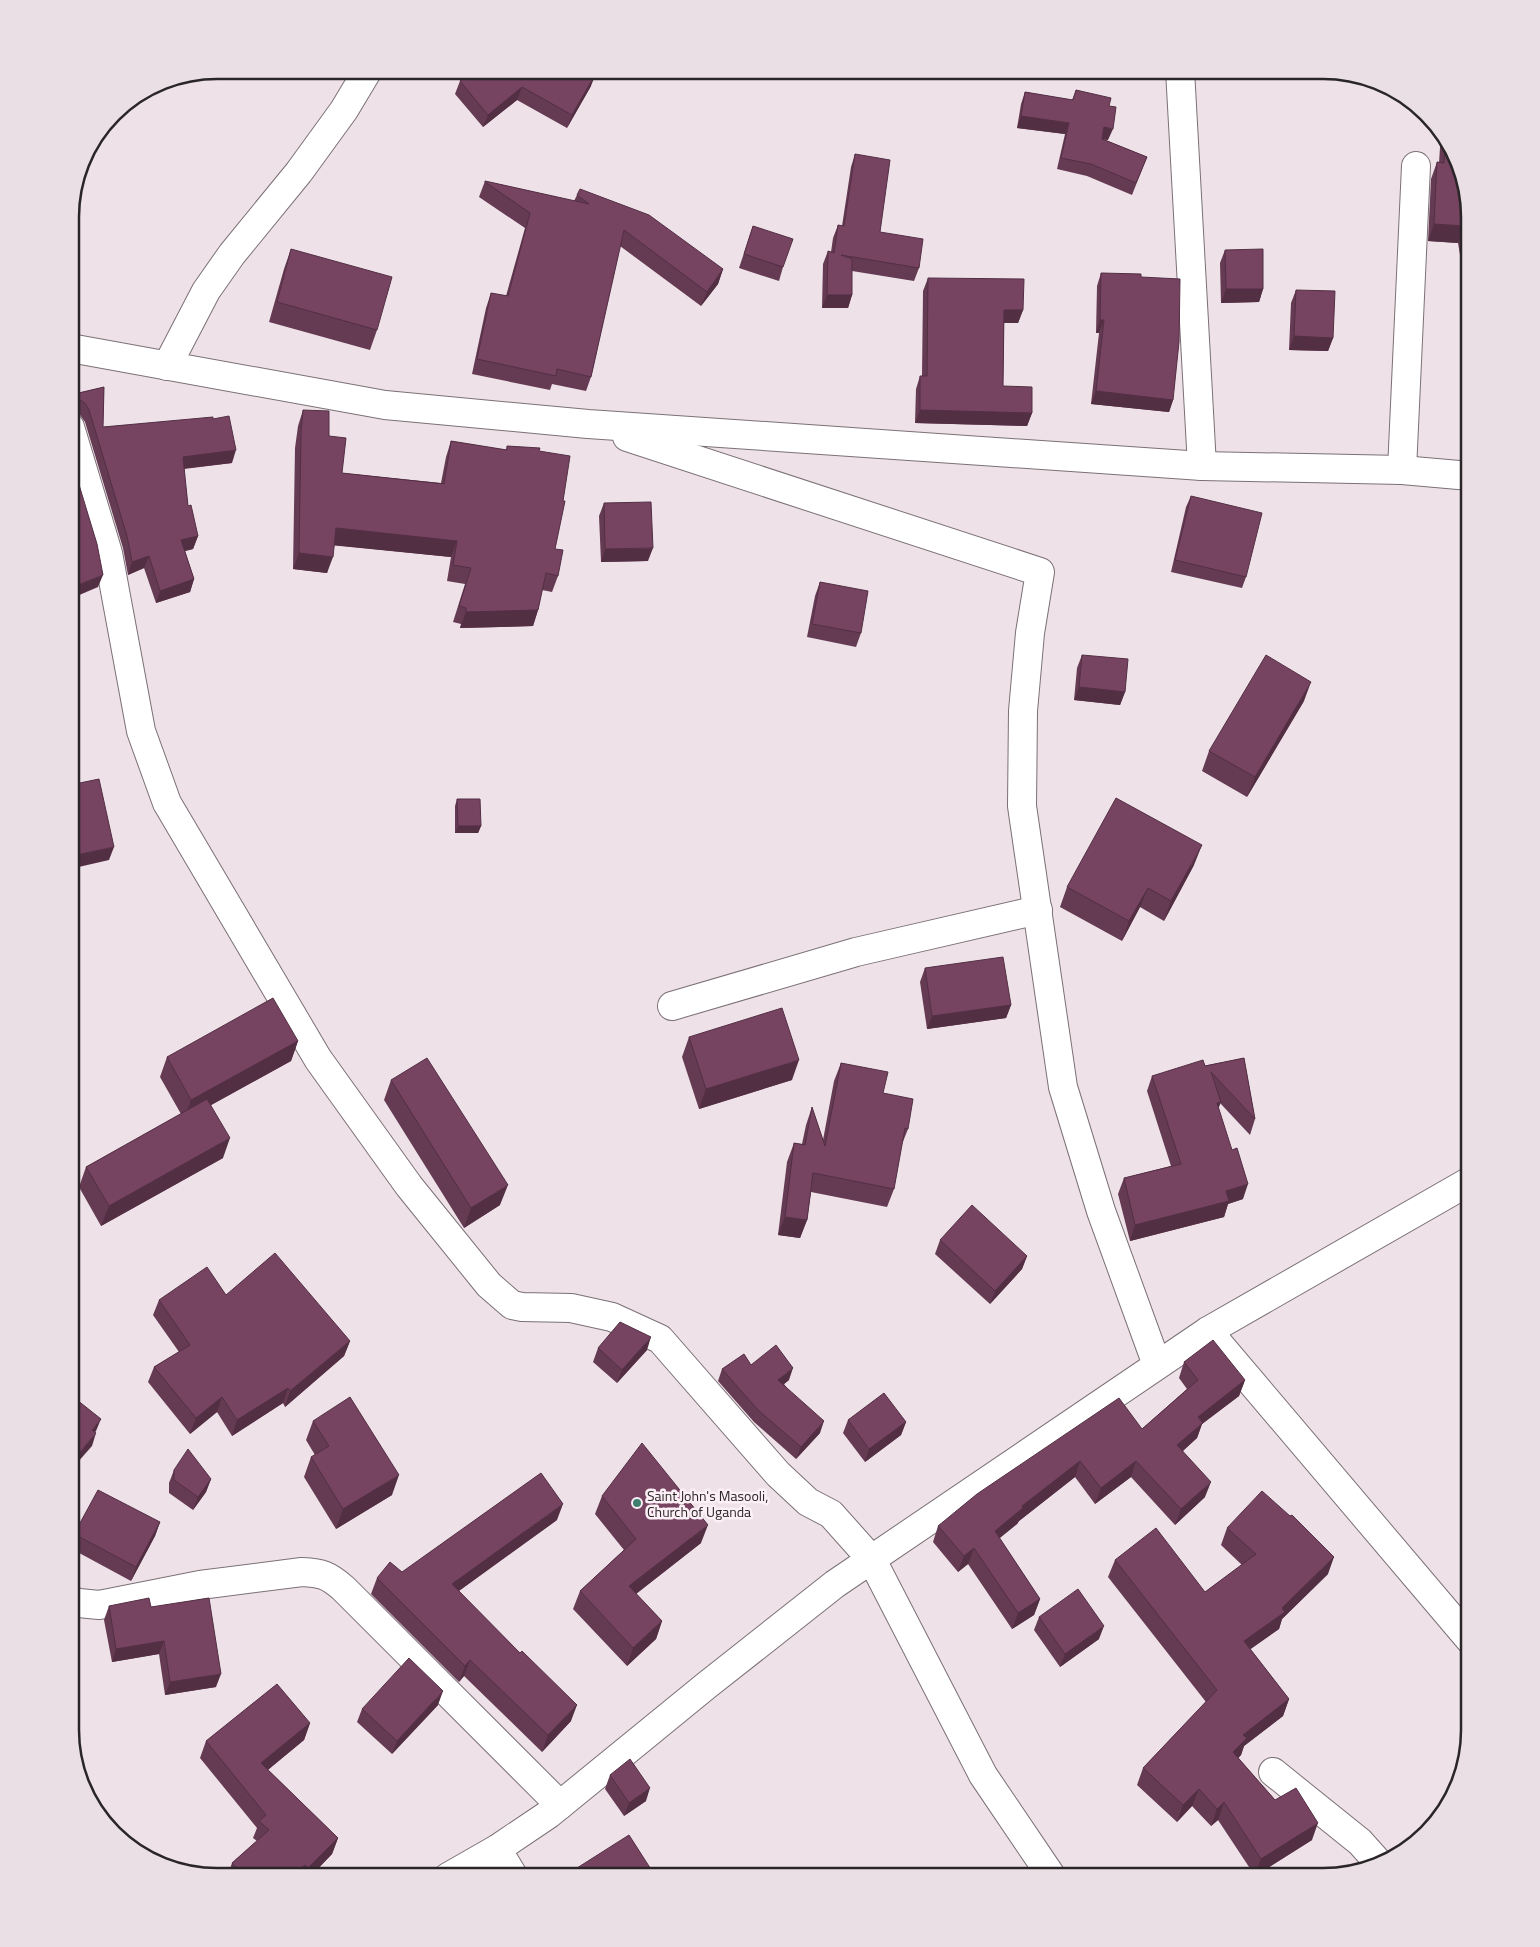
<svg xmlns="http://www.w3.org/2000/svg" width="1540" height="1947" viewBox="0 0 1540 1947" font-family="'Titillium Web',sans-serif">
	<style>
		.lines { fill: none; stroke-linecap: round; stroke-linejoin: round }
		.minor-casing { stroke: #7b7076; stroke-width: 30 }
		.minor { stroke: #fff; stroke-width: 28 }
		.wall { fill: #653a53 }
		.shaded-wall { fill: #532f44 }
		.building { fill: #764361; stroke: #532f44 }
		.poi-dot { fill: #3e7f6f; stroke: #fceff6; stroke-width: 2 }
		.labels { text-anchor: middle; dominant-baseline: central; stroke-width: 5; stroke-linejoin: round; paint-order: stroke }
		.poi-label { font-size: 14px; fill: #2a2628; stroke: #fceff6; text-anchor: start }
		.rim { fill: none; stroke: #2a2628; stroke-width: 2.5 }
	</style>
	<rect width="100%" height="100%" fill="#eee2e8"/>
	<g class="lines">
		<defs>
			<g id="minor">
				<polyline points="1180,70 1202,466"/>
				<polyline points="70,348 385,405 588,424 1202,466 1402,470 1470,476"/>
				<polyline points="167,366 206,291 232,254 299,172 344,110 368,70"/>
				<polyline points="70,427 108,553 141,731 167,803 318,1059 409,1186 489,1285 512,1305 522,1307 571,1308 612,1317 660,1339 778,1474 808,1502 831,1514 872,1560 983,1775 1052,1877"/>
				<polyline points="627,437 1040,572 1030,633 1023,711 1022,806 1063,1087 1101,1211 1157,1365"/>
				<polyline points="1402,470 1416,166"/>
				<polyline points="672,1006 856,952 1038,910"/>
				<polyline points="1208,1331 1470,1640"/>
				<path d="M70,1600L79,1603L99,1605L200,1585L302,1572C322,1573 328,1575 343,1588L560,1805"/>
				<polyline points="1273,1772 1360,1842 1377,1861"/>
				<polyline points="497,1849 514,1877"/>
				<polyline points="448,1877 497,1849 549,1814 707,1685 835,1584 1208,1331 1470,1181"/>
			</g>
		</defs>
		<!-- minor casing -->
		<use href="#minor" class="minor-casing"/>
		<!-- minor -->
		<use href="#minor" class="minor"/>
	</g>
	<!-- wall -->
	<g class="wall">
		<polygon points="473,70 590,70 591,86 567,128 517,100 483,127 455,94 460,81"/>
		<polygon points="1076,90 1109,106 1108,140 1103,139 1147,157 1132,195 1087,176 1057,169 1065,134 1017,128 1021,104 1025,92 1072,100"/>
		<polygon points="1441,132 1445,136 1470,217 1470,278 1464,278 1458,243 1428,241 1431,179 1437,162 1439,163"/>
		<polygon points="855,154 880,232 919,268 914,281 852,271 852,295 848,308 822,308 823,264 828,251 831,252 833,238 838,225 842,226 851,167"/>
		<polygon points="485,181 574,201 577,195 723,269 718,284 701,306 620,246 591,377 586,391 552,384 550,390 472,374 486,308 491,293 506,296 525,228 479,197"/>
		<polygon points="753,226 783,267 779,281 739,268"/>
		<polygon points="291,249 377,330 370,350 269,322 284,269"/>
		<polygon points="1225,250 1263,289 1259,302 1221,303 1220,263"/>
		<polygon points="1101,273 1141,277 1173,400 1169,412 1091,404 1099,333 1096,333 1097,286"/>
		<polygon points="928,278 1023,310 1018,323 1004,323 1003,386 1032,413 1027,426 915,423 916,389 920,376 922,376 923,291"/>
		<polygon points="1296,290 1333,338 1328,351 1289,350 1291,303"/>
		<polygon points="104,387 103,427 213,419 232,463 184,469 188,506 198,536 193,549 185,551 194,579 190,592 156,603 144,568 128,575 123,548 85,422 80,415 73,412 70,412 70,395"/>
		<polygon points="303,410 329,436 342,473 441,483 446,457 451,441 506,450 507,446 539,451 555,549 558,576 552,592 542,590 538,610 533,626 460,628 461,624 453,622 465,584 447,581 451,557 334,545 327,573 293,569 295,448 298,426"/>
		<polygon points="1191,496 1246,577 1242,588 1171,572 1186,507"/>
		<polygon points="604,503 648,561 601,562 599,516"/>
		<polygon points="820,582 861,633 856,647 807,637 815,596"/>
		<polygon points="1082,655 1125,692 1120,705 1074,700 1077,668"/>
		<polygon points="1304,701 1247,797 1202,771 1209,751"/>
		<polygon points="457,799 481,826 478,833 455,833 455,806"/>
		<polygon points="1194,865 1164,921 1140,907 1122,941 1060,907 1067,887"/>
		<polygon points="925,968 1011,1005 1006,1018 927,1029 920,982"/>
		<polygon points="689,1037 792,1080 699,1109 682,1057"/>
		<polygon points="298,1041 291,1061 211,1105 223,1158 101,1226 79,1187 86,1167 181,1114 160,1077 167,1057"/>
		<polygon points="1244,1058 1255,1119 1250,1135 1220,1103 1218,1109 1243,1199 1228,1204 1224,1217 1130,1241 1118,1194 1124,1178 1171,1166 1147,1091 1152,1076"/>
		<polygon points="841,1063 883,1093 908,1129 902,1144 894,1189 887,1207 811,1192 807,1220 800,1238 778,1235 787,1162 794,1143 802,1144 806,1125 812,1107 823,1140 834,1081"/>
		<polygon points="391,1080 500,1205 464,1228 384,1100"/>
		<polygon points="940,1240 1027,1256 1022,1269 990,1304 935,1254"/>
		<polygon points="226,1295 350,1341 344,1356 285,1407 283,1403 232,1436 217,1412 190,1434 148,1382 154,1367 179,1352 153,1315 159,1300"/>
		<polygon points="598,1348 647,1350 617,1383 593,1362"/>
		<polygon points="1184,1362 1245,1380 1239,1396 1202,1424 1197,1438 1183,1451 1205,1497 1175,1525 1131,1477 1095,1504 1075,1477 1019,1521 1017,1524 999,1538 1040,1599 1034,1615 1012,1629 968,1564 958,1572 933,1542 938,1526 1142,1429 1187,1389 1179,1378"/>
		<polygon points="751,1365 789,1380 784,1384 820,1433 796,1459 754,1422 718,1381 722,1369"/>
		<polygon points="848,1420 906,1422 901,1435 865,1462 843,1433"/>
		<polygon points="313,1421 392,1495 336,1529 304,1477 311,1457 315,1455 306,1440"/>
		<polygon points="174,1470 211,1479 206,1492 193,1510 169,1493 169,1483"/>
		<polygon points="602,1496 701,1543 636,1594 662,1621 656,1639 627,1666 573,1609 580,1591 624,1550 595,1514"/>
		<polygon points="557,1520 459,1591 571,1721 542,1752 464,1676 459,1682 371,1594 377,1578 402,1572"/>
		<polygon points="160,1522 155,1536 131,1581 70,1548 70,1545 74,1534"/>
		<polygon points="1227,1528 1328,1574 1282,1619 1279,1629 1250,1649 1289,1699 1283,1716 1244,1746 1241,1755 1238,1758 1275,1800 1312,1840 1255,1876 1218,1820 1211,1826 1192,1806 1177,1822 1137,1785 1143,1768 1206,1702 1108,1577 1115,1560 1205,1592 1242,1565 1221,1545"/>
		<polygon points="109,1606 151,1607 216,1687 165,1695 159,1654 112,1662 104,1620"/>
		<polygon points="1039,1617 1099,1639 1060,1667 1034,1630"/>
		<polygon points="438,1705 392,1754 357,1722 362,1709"/>
		<polygon points="310,1723 304,1740 268,1770 338,1838 332,1854 310,1877 227,1877 232,1863 257,1841 253,1838 257,1828 200,1758 206,1741"/>
		<polygon points="610,1775 646,1801 624,1816 605,1789"/>
	</g>
	<!-- shaded-wall -->
	<g class="shaded-wall">
		<polygon points="596,73 591,86 567,128 572,115"/>
		<polygon points="522,87 517,100 483,127 488,115"/>
		<polygon points="1021,116 1069,123 1065,134 1017,128"/>
		<polygon points="1104,127 1113,129 1108,140 1100,139"/>
		<polygon points="1434,224 1464,226 1458,243 1428,241"/>
		<polygon points="1470,263 1470,278 1464,278"/>
		<polygon points="723,269 718,284 701,306 707,292"/>
		<polygon points="1226,289 1263,289 1259,302 1221,303"/>
		<polygon points="827,295 852,295 848,308 822,308"/>
		<polygon points="1004,310 1023,310 1018,323 1000,323"/>
		<polygon points="1100,320 1104,320 1099,333 1096,333"/>
		<polygon points="1294,336 1333,338 1328,351 1289,350"/>
		<polygon points="1096,391 1173,400 1169,412 1091,404"/>
		<polygon points="78,399 73,412 70,412 70,400"/>
		<polygon points="920,410 1032,413 1027,426 915,423"/>
		<polygon points="236,450 232,463 179,469 183,457"/>
		<polygon points="336,528 457,541 451,557 330,545"/>
		<polygon points="198,536 193,549 177,553 181,540"/>
		<polygon points="653,548 648,561 601,562 605,549"/>
		<polygon points="299,553 333,557 327,573 293,569"/>
		<polygon points="149,556 144,568 128,575 132,562"/>
		<polygon points="103,575 98,587 70,599 70,588"/>
		<polygon points="194,579 190,592 156,603 160,591"/>
		<polygon points="538,610 533,626 460,628 466,612"/>
		<polygon points="1311,682 1304,701 1247,797 1255,777"/>
		<polygon points="1079,687 1125,692 1120,705 1074,700"/>
		<polygon points="458,826 481,826 478,833 455,833"/>
		<polygon points="1202,845 1194,865 1164,921 1171,901"/>
		<polygon points="114,847 109,860 70,869 70,858 71,856"/>
		<polygon points="1148,888 1140,907 1122,941 1129,921"/>
		<polygon points="1011,1005 1006,1018 927,1029 932,1016"/>
		<polygon points="298,1041 291,1061 184,1120 191,1100"/>
		<polygon points="799,1060 792,1080 699,1109 706,1089"/>
		<polygon points="1221,1102 1215,1117 1217,1103"/>
		<polygon points="230,1138 223,1158 101,1226 109,1206"/>
		<polygon points="1248,1184 1243,1199 1228,1204 1224,1217 1130,1241 1135,1225 1226,1191"/>
		<polygon points="508,1185 500,1205 464,1228 471,1208"/>
		<polygon points="785,1217 807,1220 800,1238 778,1235"/>
		<polygon points="1027,1256 1022,1269 990,1304 995,1291"/>
		<polygon points="651,1337 647,1350 617,1383 622,1370"/>
		<polygon points="350,1341 344,1356 285,1407 290,1391"/>
		<polygon points="793,1368 789,1380 774,1392 778,1380"/>
		<polygon points="1245,1380 1239,1396 1202,1424 1197,1438 1171,1461 1177,1445 1198,1417"/>
		<polygon points="288,1388 283,1403 232,1436 237,1420"/>
		<polygon points="222,1397 217,1412 190,1434 196,1418"/>
		<polygon points="101,1419 96,1431 87,1443 92,1430"/>
		<polygon points="824,1421 820,1433 796,1459 801,1447"/>
		<polygon points="906,1422 901,1435 865,1462 869,1449"/>
		<polygon points="96,1433 92,1446 70,1471 70,1464"/>
		<polygon points="1080,1461 1075,1477 1019,1521 1017,1524 989,1547 995,1531 1022,1506"/>
		<polygon points="1136,1461 1131,1477 1095,1504 1101,1488"/>
		<polygon points="399,1475 392,1495 336,1529 343,1509"/>
		<polygon points="211,1479 206,1492 193,1510 198,1497"/>
		<polygon points="1211,1482 1205,1497 1175,1525 1181,1509"/>
		<polygon points="563,1504 557,1520 446,1600 452,1584"/>
		<polygon points="160,1522 155,1536 131,1581 136,1567"/>
		<polygon points="708,1525 701,1543 623,1604 629,1586"/>
		<polygon points="974,1548 968,1564 958,1572 964,1556"/>
		<polygon points="1334,1557 1328,1574 1282,1619 1279,1629 1238,1658 1244,1641 1282,1608"/>
		<polygon points="1040,1599 1034,1615 1012,1629 1018,1613"/>
		<polygon points="662,1621 656,1639 627,1666 633,1648"/>
		<polygon points="1104,1626 1099,1639 1060,1667 1065,1654"/>
		<polygon points="164,1641 159,1654 112,1662 116,1649"/>
		<polygon points="470,1660 464,1676 459,1682 465,1666"/>
		<polygon points="221,1674 216,1687 165,1695 170,1682"/>
		<polygon points="443,1691 438,1705 392,1754 397,1741"/>
		<polygon points="1289,1699 1283,1716 1244,1746 1241,1755 1227,1770 1233,1752 1243,1735"/>
		<polygon points="577,1705 571,1721 542,1752 548,1735"/>
		<polygon points="310,1723 304,1740 255,1780 261,1763"/>
		<polygon points="650,1788 646,1801 624,1816 629,1803"/>
		<polygon points="1199,1789 1192,1806 1177,1822 1183,1805"/>
		<polygon points="1224,1802 1218,1820 1211,1826 1217,1809"/>
		<polygon points="1318,1823 1312,1840 1255,1876 1261,1859"/>
		<polygon points="338,1838 332,1854 310,1877 305,1877 308,1868"/>
		<polygon points="305,1865 301,1877 291,1877"/>
	</g>
	<!-- building -->
	<g class="building">
		<polygon points="473,70 492,70 505,78 498,70 590,70 596,73 572,115 522,87 488,115 460,81"/>
		<polygon points="1076,90 1111,98 1109,106 1116,107 1113,129 1104,127 1102,139 1147,157 1136,183 1091,164 1061,158 1069,123 1021,116 1025,92 1073,100"/>
		<polygon points="1446,137 1470,217 1470,259 1464,226 1434,224 1437,162 1444,163"/>
		<polygon points="855,154 890,160 880,232 923,239 919,268 841,255 852,259 852,295 827,295 828,251 834,253 838,225 844,226"/>
		<polygon points="485,181 589,204 577,195 580,189 649,215 723,269 707,292 624,230 591,377 557,369 556,376 477,359 491,293 508,296 530,213 485,182"/>
		<polygon points="753,226 793,239 783,267 744,254"/>
		<polygon points="291,249 392,277 377,330 277,302"/>
		<polygon points="1263,249 1263,289 1226,289 1225,250"/>
		<polygon points="1101,273 1141,274 1141,277 1180,279 1179,342 1173,400 1096,391 1104,320 1100,320"/>
		<polygon points="928,278 1024,279 1023,310 1004,310 1003,386 1032,387 1032,413 920,410 920,376 927,376"/>
		<polygon points="1296,290 1335,291 1333,338 1294,336"/>
		<polygon points="104,387 103,427 213,417 213,419 229,416 236,450 183,457 188,506 191,505 198,536 181,540 194,579 160,591 149,556 132,562 127,536 89,410 85,403 78,399 70,400 70,395"/>
		<polygon points="303,410 329,411 329,436 346,438 342,473 444,484 451,441 507,450 507,446 540,448 539,451 570,456 563,501 565,501 555,549 563,550 558,576 546,573 538,610 466,612 466,608 459,606 471,568 453,565 457,541 336,528 333,557 299,553 301,432"/>
		<polygon points="70,455 97,544 103,575 70,588"/>
		<polygon points="1191,496 1262,513 1246,577 1175,560"/>
		<polygon points="651,502 653,548 605,549 604,503"/>
		<polygon points="820,582 868,591 861,633 812,624"/>
		<polygon points="1082,655 1128,659 1125,692 1079,687"/>
		<polygon points="1266,655 1311,682 1255,777 1209,751"/>
		<polygon points="99,779 114,847 71,856 70,853 70,785"/>
		<polygon points="1116,798 1202,845 1171,901 1148,888 1129,921 1067,887"/>
		<polygon points="457,799 480,799 481,826 458,826"/>
		<polygon points="1003,957 1011,1005 932,1016 925,968"/>
		<polygon points="273,998 298,1041 191,1100 167,1057"/>
		<polygon points="782,1008 799,1060 706,1089 689,1037"/>
		<polygon points="427,1058 508,1185 471,1208 391,1080"/>
		<polygon points="1244,1058 1255,1119 1211,1072 1221,1102 1217,1103 1232,1150 1237,1148 1248,1184 1226,1191 1229,1201 1135,1225 1124,1178 1181,1164 1152,1076 1203,1060 1205,1066"/>
		<polygon points="841,1063 888,1072 883,1093 913,1099 908,1129 905,1128 894,1189 813,1173 807,1220 785,1217 794,1143 805,1145 812,1107 825,1146"/>
		<polygon points="207,1099 230,1138 109,1206 86,1167"/>
		<polygon points="972,1205 1027,1256 995,1291 940,1240"/>
		<polygon points="275,1253 350,1341 290,1391 288,1388 237,1420 222,1397 196,1418 154,1367 190,1345 159,1300 207,1267 226,1295"/>
		<polygon points="620,1322 651,1337 622,1370 598,1348"/>
		<polygon points="1213,1340 1245,1380 1198,1417 1203,1423 1177,1445 1211,1482 1181,1509 1136,1461 1101,1488 1080,1461 1022,1506 1023,1508 995,1531 1040,1599 1018,1613 974,1548 964,1556 938,1526 977,1494 1119,1398 1142,1429 1198,1380 1184,1362"/>
		<polygon points="776,1345 793,1368 778,1380 824,1421 801,1447 758,1410 722,1369 744,1354 751,1365"/>
		<polygon points="884,1393 906,1422 869,1449 848,1420"/>
		<polygon points="72,1396 101,1419 92,1430 96,1433 70,1464 70,1399"/>
		<polygon points="350,1397 399,1475 343,1509 311,1457 329,1446 313,1421"/>
		<polygon points="642,1443 708,1525 629,1586 662,1621 633,1648 580,1591 636,1539 602,1496"/>
		<polygon points="188,1449 211,1479 198,1497 174,1480 174,1470"/>
		<polygon points="541,1473 563,1504 452,1584 520,1653 522,1651 577,1705 548,1735 470,1660 465,1666 377,1578 390,1562 402,1572"/>
		<polygon points="98,1490 160,1522 136,1567 74,1534"/>
		<polygon points="1262,1491 1290,1516 1292,1515 1334,1557 1282,1608 1285,1612 1244,1641 1289,1699 1243,1735 1247,1738 1233,1752 1275,1800 1296,1788 1318,1823 1261,1859 1224,1802 1217,1809 1199,1789 1183,1805 1143,1768 1217,1690 1115,1560 1156,1528 1205,1592 1256,1554 1227,1528"/>
		<polygon points="1078,1589 1104,1626 1065,1654 1039,1617"/>
		<polygon points="149,1598 151,1607 209,1598 221,1674 170,1682 164,1641 116,1649 109,1606"/>
		<polygon points="409,1658 443,1691 397,1741 362,1709"/>
		<polygon points="277,1684 310,1723 261,1763 338,1838 308,1868 305,1865 291,1877 244,1877 232,1863 269,1830 259,1821 266,1815 206,1741"/>
		<polygon points="630,1759 650,1788 629,1803 610,1775"/>
		<polygon points="629,1835 654,1874 650,1877 567,1877 566,1875"/>
	</g>
	<!-- markers -->
	<circle class="poi-dot" cx="637" cy="1503" r="5"/>
	<g class="labels">
		<!-- poi labels -->
		<g class="poi-label">
			<text x="647" y="1495">Saint John's Masooli,<tspan x="647" dy="16">Church of Uganda</tspan></text>
		</g>
	</g>
	<!-- crop -->
	<path d="M0 0H1540V1947H0ZM217 79H1323A138 138 0 0 1 1461 217V1730A138 138 0 0 1 1323 1868H217A138 138 0 0 1 79 1730V217A138 138 0 0 1 217 79Z" fill="#ebdfe6" fill-rule="evenodd"/>
	<path class="rim" d="M217 79H1323A138 138 0 0 1 1461 217V1730A138 138 0 0 1 1323 1868H217A138 138 0 0 1 79 1730V217A138 138 0 0 1 217 79Z"/>
</svg>
